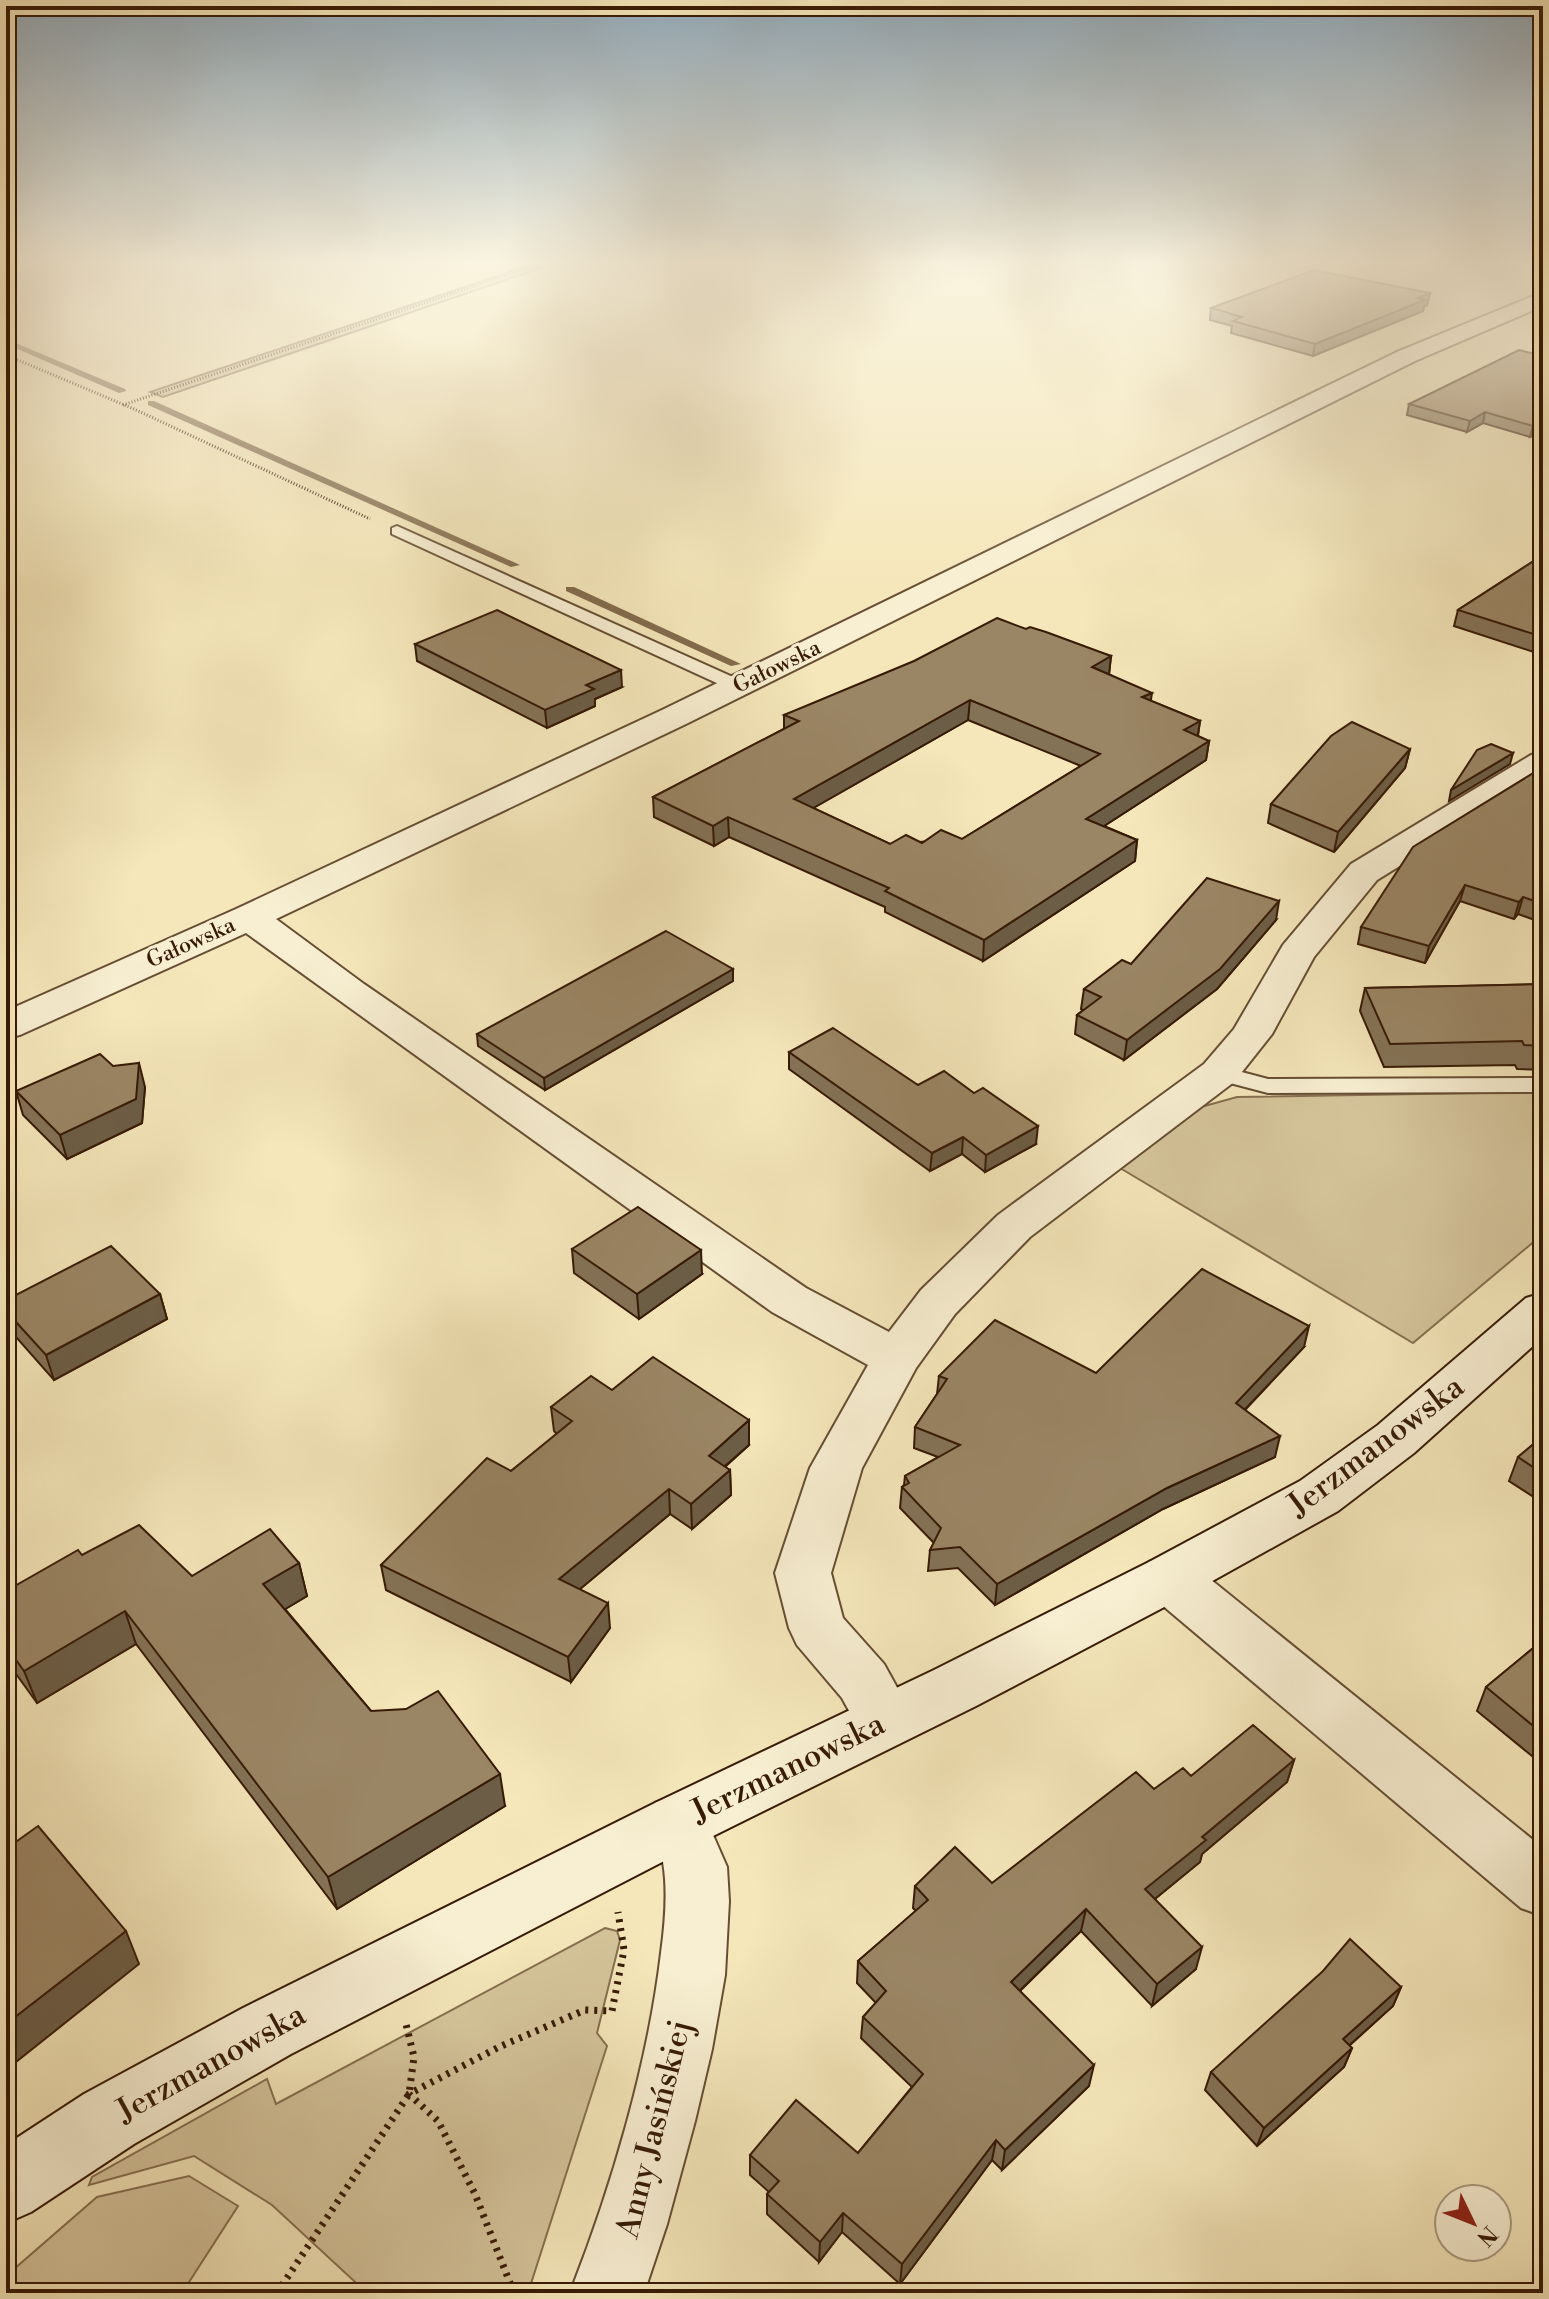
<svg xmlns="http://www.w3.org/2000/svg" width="1549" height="2299" viewBox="0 0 1549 2299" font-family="'Libre Bodoni',serif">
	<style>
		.green { fill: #d5c49b; stroke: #866f50; stroke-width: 2 }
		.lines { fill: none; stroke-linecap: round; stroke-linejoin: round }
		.stream { fill: #826b4d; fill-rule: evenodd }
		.lane-casing { stroke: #664d33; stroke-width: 4 }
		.street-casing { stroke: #664d33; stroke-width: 4 }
		.secondary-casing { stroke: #371a06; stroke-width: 4 }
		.path-far1 { stroke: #371a06; stroke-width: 3; stroke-dasharray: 1 2; stroke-linecap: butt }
		.path { stroke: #371a06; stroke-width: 7; stroke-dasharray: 3 6; stroke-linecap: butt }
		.lane { fill: #f8efd2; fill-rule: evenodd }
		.street { fill: #f8efd2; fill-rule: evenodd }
		.secondary { fill: #f8efd2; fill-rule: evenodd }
		.wall { fill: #847256; stroke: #371a06; stroke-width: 2; fill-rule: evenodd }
		.shaded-wall { fill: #6c5d46; stroke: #371a06; stroke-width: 2 }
		.building { fill: #9a8564; stroke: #371a06; stroke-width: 2; fill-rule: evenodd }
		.labels { text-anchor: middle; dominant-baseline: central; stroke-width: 6; stroke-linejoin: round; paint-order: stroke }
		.far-street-label { font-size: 22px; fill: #371a06; stroke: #f8efd2 }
		.near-street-label { font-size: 32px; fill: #371a06; stroke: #f8efd2 }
	</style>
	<rect width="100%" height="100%" fill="#f5e7ba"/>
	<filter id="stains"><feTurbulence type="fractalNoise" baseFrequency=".0025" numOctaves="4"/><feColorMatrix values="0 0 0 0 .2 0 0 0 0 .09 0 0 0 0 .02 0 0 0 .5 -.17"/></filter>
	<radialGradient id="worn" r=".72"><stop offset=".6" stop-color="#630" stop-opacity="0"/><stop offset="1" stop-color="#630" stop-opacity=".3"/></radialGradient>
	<!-- green -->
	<g class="green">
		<polygon points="545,260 564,260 163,397 150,392"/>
		<polygon points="1543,1092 1543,1234 1413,1343 1120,1168 1201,1107 1237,1097"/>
		<polygon points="605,1928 617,1931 620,1940 597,2033 607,2046 528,2293 367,2293 272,2205 194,2156 89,2185 92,2177 267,2079 276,2104"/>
		<polygon points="189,2176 238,2206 182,2293 6,2293 6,2276 97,2197"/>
	</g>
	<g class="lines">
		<!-- stream -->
		<g class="stream">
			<polygon points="6,339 125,389 126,391 119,393 6,344"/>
			<polygon points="148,401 154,401 520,565 511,567 148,405"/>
			<polygon points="566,587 574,587 741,664 731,666 566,591"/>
		</g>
		<defs>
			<g id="lane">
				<polygon points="397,526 744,682 747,686 738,691 732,690 392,534 392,528"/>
				<polygon points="1219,1066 1268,1079 1543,1078 1543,1092 1268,1093 1211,1078 1208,1073 1211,1068"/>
			</g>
			<g id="street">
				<polygon points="1543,292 1543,306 1415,361 686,724 276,919 364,984 806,1288 889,1332 921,1290 998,1215 1204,1064 1234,1029 1283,945 1351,864 1531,755 1543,752 1543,777 1377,880 1314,957 1272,1034 1234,1082 1030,1237 955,1314 916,1368 862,1468 831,1573 843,1618 884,1664 915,1720 906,1738 885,1746 864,1738 842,1698 797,1645 789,1628 775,1573 810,1468 868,1365 772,1312 246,933 20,1035 6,1038 6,1011 236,909 662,710 1399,351"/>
				<polygon points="1169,1556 1189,1562 1543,1848 1543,1916 1521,1908 1149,1594 1141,1578 1149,1562"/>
				<path d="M677,1795L699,1803L727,1867L729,1901L725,1975L712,2049L695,2121L667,2224L644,2293H570C611,2189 648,2064 661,1953C665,1924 668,1891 663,1862C660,1849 652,1836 646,1823L655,1803Z"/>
			</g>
			<polygon id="secondary" points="1543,1293 1543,1337 1414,1453 1338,1511 1189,1594 976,1706 699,1843 291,2054 134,2144 31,2212 6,2223 6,2145 84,2094 243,2008 655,1803 934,1670 1149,1562 1300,1481 1378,1425 1526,1298"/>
		</defs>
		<!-- lane casing -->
		<use href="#lane" class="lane-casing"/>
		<!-- street casing -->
		<use href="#street" class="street-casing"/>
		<!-- secondary casing -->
		<use href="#secondary" class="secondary-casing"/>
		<!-- path-far1 -->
		<g class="path-far1">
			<polyline points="6,355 134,409 370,519"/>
			<polyline points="123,405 551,260"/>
		</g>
		<!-- path -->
		<g class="path">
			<polyline points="277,2293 409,2094 414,2057 406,2024"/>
			<polyline points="511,2293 512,2288 475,2194 438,2121 409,2094 499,2047 585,2010 612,2011 624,1950 618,1912"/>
		</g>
		<!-- lane -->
		<use href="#lane" class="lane"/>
		<!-- street -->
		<use href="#street" class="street"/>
		<!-- secondary -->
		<use href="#secondary" class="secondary"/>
	</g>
	<!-- wall -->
	<g class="wall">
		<polygon points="1430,293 1427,305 1424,306 1423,311 1313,356 1231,333 1232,326 1210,320 1211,308"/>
		<polygon points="1543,356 1543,431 1530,437 1483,423 1467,432 1407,415 1409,404"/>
		<polygon points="1543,555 1543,655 1454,626 1458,610"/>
		<path d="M1026,629L1111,656L1109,674L1151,701L1200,721L1198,736L1209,741L1206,760L1104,826L1137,840L1135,861L983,961L885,912V907L729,837L714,846L654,817L653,797L784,729V715ZM968,720L1081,766L962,839L890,844L813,808Z"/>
		<polygon points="415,644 622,687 595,699 595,706 547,728 417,661"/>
		<polygon points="1543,665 1543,688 1534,684 1538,668"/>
		<polygon points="1410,749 1405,768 1334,852 1268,823 1271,804"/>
		<polygon points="1543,767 1543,923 1518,914 1514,919 1460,901 1425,963 1358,944 1361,927"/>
		<polygon points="1276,920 1217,989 1124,1060 1075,1034 1077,1015 1083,1010 1081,1009 1084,989 1131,964"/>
		<polygon points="733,981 545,1090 478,1046 477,1034"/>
		<polygon points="1543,984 1543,1070 1517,1069 1515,1065 1384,1067 1360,1011 1365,988"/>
		<polygon points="789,1052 918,1085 1036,1144 985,1172 962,1154 930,1171 789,1069"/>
		<polygon points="113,1066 145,1087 142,1123 67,1159 23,1115 16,1091"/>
		<polygon points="572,1249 702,1274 639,1319 574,1273"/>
		<polygon points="160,1294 167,1319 54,1380 8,1328 6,1324 6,1300"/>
		<polygon points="1304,1347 1245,1410 1275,1457 1163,1509 995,1605 958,1568 928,1571 930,1550 934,1543 900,1508 902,1487 904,1485 905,1476 938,1457 914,1448 915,1427 937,1394 939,1376 1096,1373"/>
		<polygon points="612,1390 749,1445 725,1467 730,1470 731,1495 692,1529 670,1514 580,1589 610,1628 571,1682 386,1590 381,1565 511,1471 557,1434 554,1431 551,1407"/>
		<polygon points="1543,1436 1543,1503 1509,1481 1518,1457"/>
		<polygon points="82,1555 192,1576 299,1563 307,1596 285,1609 371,1711 505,1806 337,1909 136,1644 37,1703 6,1660 6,1591"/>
		<polygon points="1543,1640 1543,1765 1477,1711 1486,1687"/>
		<polygon points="1294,1760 1287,1782 1202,1854 1200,1862 1155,1899 1196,1969 1152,2006 1081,1931 1020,1991 1089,2086 1002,2170 992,2160 900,2284 842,2232 819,2262 767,2214 767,2194 769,2192 750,2175 750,2155 858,2153 912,2087 861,2038 863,2017 876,2003 857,1983 858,1961 916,1911 913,1908 915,1886 992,1883 1154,1789 1191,1776"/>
		<polygon points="1401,1987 1393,2006 1349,2046 1352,2048 1344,2067 1257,2146 1205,2090 1211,2072"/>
	</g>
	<!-- shaded-wall -->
	<g class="shaded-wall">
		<polygon points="1430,293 1427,305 1424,306 1423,311 1313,356 1315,344"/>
		<polygon points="1485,412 1483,423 1467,432 1470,421"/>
		<polygon points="1543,421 1543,431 1530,437 1533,426"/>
		<polygon points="1111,656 1109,675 1092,667"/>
		<polygon points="621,670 622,687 595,699 595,706 547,728 545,710 586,685"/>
		<polygon points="1152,693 1149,712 1142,697"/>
		<polygon points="970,700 968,720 794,819 794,799"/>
		<polygon points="1200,721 1197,740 1184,730"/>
		<polygon points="1209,741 1206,760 1084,839 1086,819"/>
		<polygon points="1410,749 1405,768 1334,852 1338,832"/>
		<polygon points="1513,753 1510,764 1449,801 1451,790"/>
		<polygon points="728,817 729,837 714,846 713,826"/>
		<polygon points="1137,840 1135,861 983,961 984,940"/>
		<polygon points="1465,885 1460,901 1425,963 1429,946"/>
		<polygon points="1523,897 1518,914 1514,919 1519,902"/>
		<polygon points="1279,901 1276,920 1217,989 1124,1060 1127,1040"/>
		<polygon points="733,969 733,981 545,1090 544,1078"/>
		<polygon points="139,1063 145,1087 142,1123 67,1159 60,1135"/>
		<polygon points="1038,1126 1036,1144 985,1172 986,1155"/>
		<polygon points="963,1137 962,1154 930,1171 932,1153"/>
		<polygon points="701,1250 702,1274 639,1319 637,1294"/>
		<polygon points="160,1294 167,1319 54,1380 46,1355"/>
		<polygon points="1309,1326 1304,1347 1231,1424 1236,1403"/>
		<polygon points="749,1420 749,1445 709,1480 709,1456"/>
		<polygon points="1280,1436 1275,1457 1163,1509 995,1605 997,1584 1167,1488"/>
		<polygon points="730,1470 731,1495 692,1529 691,1504"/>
		<polygon points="669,1489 670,1514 562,1604 559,1579"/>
		<polygon points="299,1563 307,1596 272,1617 263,1584"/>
		<polygon points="608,1603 610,1628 571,1682 568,1657"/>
		<polygon points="125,1611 136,1644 37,1703 24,1671"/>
		<polygon points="1294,1760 1287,1782 1202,1854 1200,1862 1140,1911 1145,1889 1202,1837"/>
		<polygon points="500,1774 505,1806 337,1909 328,1877"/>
		<polygon points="1086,1909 1081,1931 1007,2003 1011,1982"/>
		<polygon points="126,1931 139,1964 6,2070 6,2024"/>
		<polygon points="1202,1947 1196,1969 1152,2006 1157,1984"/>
		<polygon points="1401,1987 1393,2006 1335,2058 1343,2039"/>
		<polygon points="1352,2048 1344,2067 1257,2146 1264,2128"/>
		<polygon points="1094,2065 1089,2086 1002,2170 1005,2150"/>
		<polygon points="996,2140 992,2160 900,2284 902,2264"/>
		<polygon points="843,2213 842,2232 819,2262 820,2242"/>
	</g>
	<!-- building -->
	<g class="building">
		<polygon points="1314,270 1430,293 1418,298 1425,300 1315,344 1233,321 1242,317 1211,308"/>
		<polygon points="1519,350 1543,356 1543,421 1533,426 1485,412 1470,421 1409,404"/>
		<polygon points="1543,555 1543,637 1458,610"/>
		<polygon points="497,610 621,670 586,685 594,689 545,710 415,644"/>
		<path d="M997,618L1026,629L1030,627L1046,632L1111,656L1092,667L1152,693L1142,697L1200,721L1184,730L1209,741L1086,819L1137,840L984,940L885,891L889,888L728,817L713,826L653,797L799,721L784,715L914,661ZM970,700L1100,754L962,839L941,830L922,843L906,835L890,844L794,799Z"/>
		<polygon points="1352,722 1410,749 1338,832 1271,804 1331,736"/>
		<polygon points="1491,744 1513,753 1451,790 1477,750"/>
		<polygon points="1543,767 1543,904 1523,897 1519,902 1465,885 1429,946 1361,927 1413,847"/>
		<polygon points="1207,878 1279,901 1220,969 1127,1040 1077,1015 1101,997 1084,989 1122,960 1131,964"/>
		<polygon points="666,931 733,969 544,1078 477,1034"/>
		<polygon points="1543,984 1543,1046 1524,1045 1522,1041 1390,1044 1365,988"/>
		<polygon points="833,1028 918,1085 944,1071 974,1093 983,1088 1038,1126 986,1155 963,1137 932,1153 789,1052"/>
		<polygon points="100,1054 113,1066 139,1063 136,1099 60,1135 16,1091"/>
		<polygon points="638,1207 701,1250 637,1294 572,1249"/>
		<polygon points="111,1246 160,1294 46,1355 6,1311 6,1300"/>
		<polygon points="1202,1269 1309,1326 1236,1403 1280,1436 1167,1488 997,1584 960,1547 930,1550 941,1528 902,1487 909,1483 905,1476 960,1445 915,1427 947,1379 939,1376 995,1320 1096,1373"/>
		<polygon points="653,1357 749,1420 709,1456 730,1470 691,1504 669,1489 559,1579 608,1603 568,1657 381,1565 487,1458 511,1471 572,1421 551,1407 591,1376 612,1390"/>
		<polygon points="1543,1436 1543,1474 1518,1457"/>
		<polygon points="139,1525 192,1576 270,1529 299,1563 263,1584 371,1711 406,1709 438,1691 500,1774 328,1877 125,1611 24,1671 6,1646 6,1591 78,1550 82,1555"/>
		<polygon points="1543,1640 1543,1734 1486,1687"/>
		<polygon points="1253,1725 1294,1760 1202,1837 1206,1840 1145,1889 1202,1947 1157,1984 1086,1909 1011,1982 1094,2065 1005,2150 996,2140 902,2264 843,2213 820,2242 767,2194 779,2181 750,2155 796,2100 858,2153 923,2074 863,2017 886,1991 858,1961 928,1900 915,1886 955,1847 992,1883 1136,1772 1154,1789 1183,1768 1191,1776"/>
		<polygon points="38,1826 126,1931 6,2024 6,1849"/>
		<polygon points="1350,1939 1401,1987 1343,2039 1352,2048 1264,2128 1211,2072 1323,1971"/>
	</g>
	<!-- sky -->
	<linearGradient id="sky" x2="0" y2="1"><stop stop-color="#93acbd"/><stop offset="0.45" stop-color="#faf4e0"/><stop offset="1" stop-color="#faf4e0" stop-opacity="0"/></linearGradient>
	<rect width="1549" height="582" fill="url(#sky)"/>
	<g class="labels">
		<!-- far-street labels -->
		<g class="far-street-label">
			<text transform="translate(777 667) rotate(-26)">Gałowska</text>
			<text transform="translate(191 943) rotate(-24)">Gałowska</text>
		</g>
		<!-- near-street labels -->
		<g class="near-street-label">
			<text transform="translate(1376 1446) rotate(-37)">Jerzmanowska</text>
			<text transform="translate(788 1768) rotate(-26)">Jerzmanowska</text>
			<text transform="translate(211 2063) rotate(-29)">Jerzmanowska</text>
			<text transform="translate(654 2129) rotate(-76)">Anny Jasińskiej</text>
		</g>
	</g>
	<!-- margin -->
	<rect width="1549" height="2299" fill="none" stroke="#f5e7ba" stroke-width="32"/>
	<rect x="8" y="8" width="1533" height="2283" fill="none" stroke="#371a06" stroke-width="4"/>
	<rect x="16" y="16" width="1517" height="2267" fill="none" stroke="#371a06" stroke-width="2"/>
	<!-- north arrow -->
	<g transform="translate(1473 2223) rotate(133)"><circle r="38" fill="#f8efd2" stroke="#ab9a80" stroke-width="2"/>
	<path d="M0-6L14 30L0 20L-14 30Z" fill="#8f2418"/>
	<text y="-12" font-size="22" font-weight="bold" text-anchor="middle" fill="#371a06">N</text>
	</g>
	<rect width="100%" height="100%" filter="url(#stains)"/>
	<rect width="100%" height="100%" fill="url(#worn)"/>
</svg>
